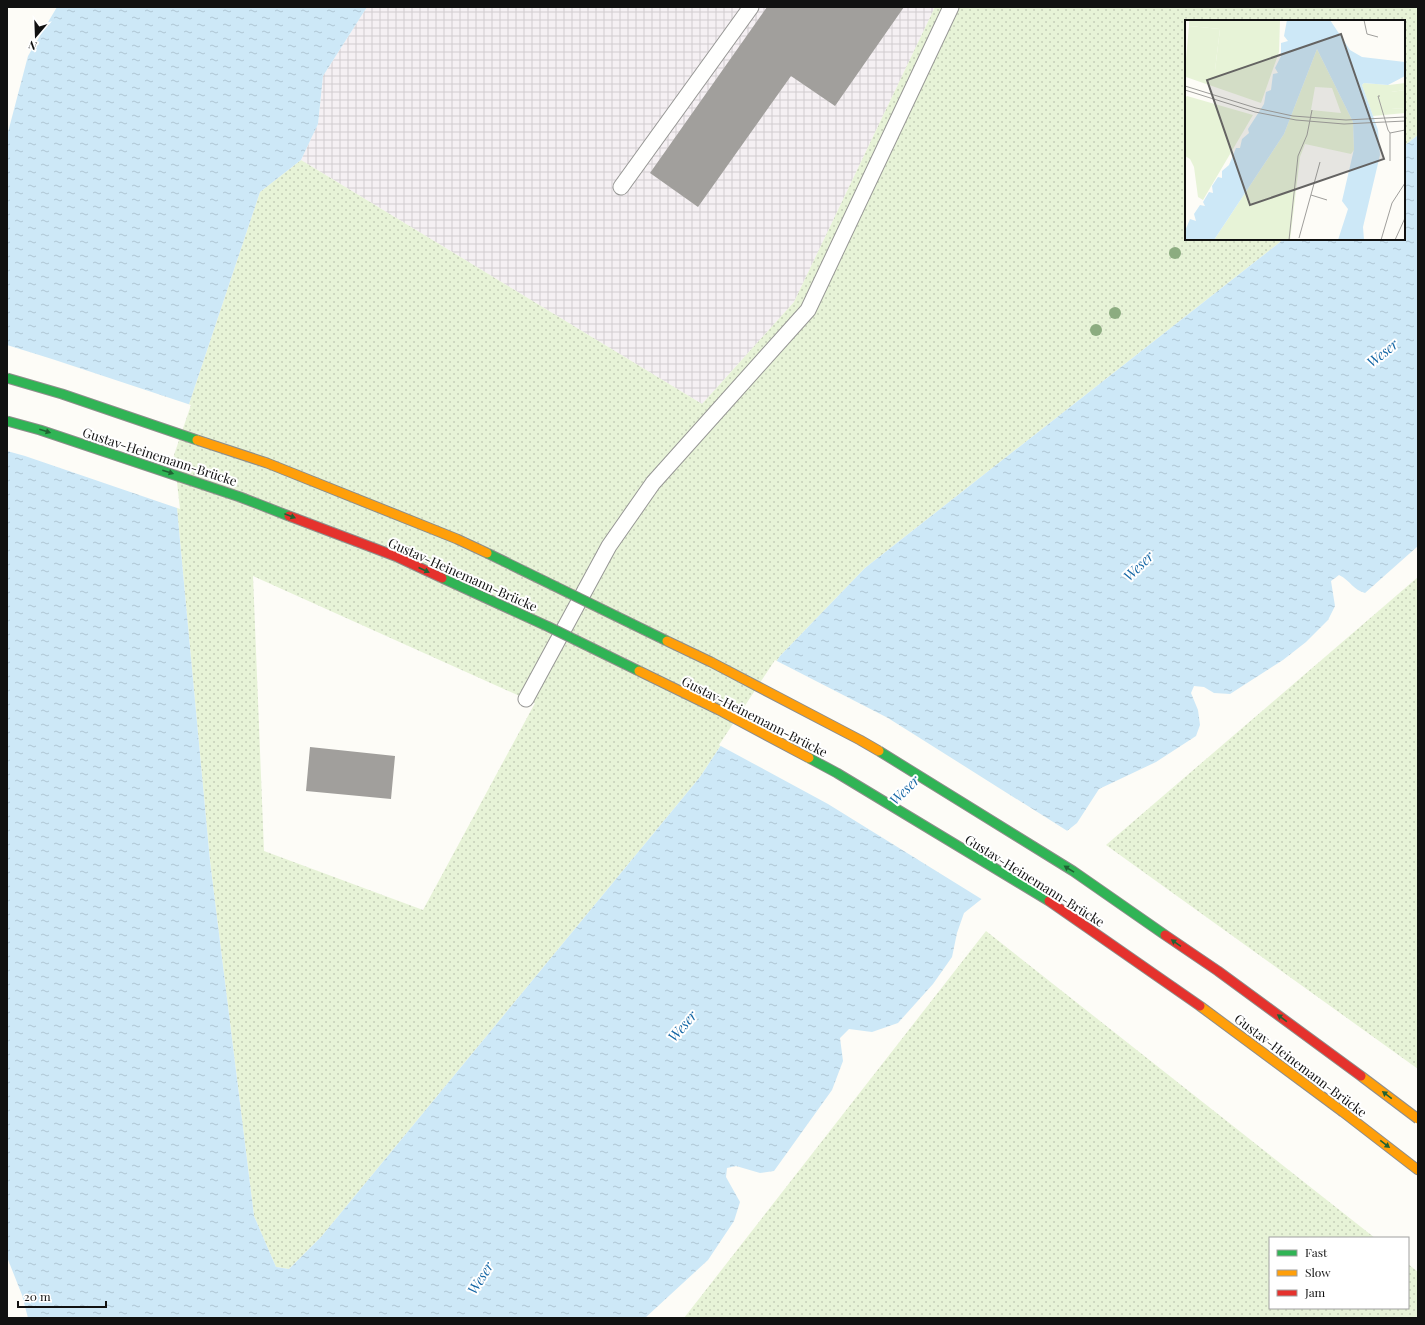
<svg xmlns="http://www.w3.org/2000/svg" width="1425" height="1325" viewBox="0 0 1425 1325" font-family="'Playfair Display',serif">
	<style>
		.industrial { fill: url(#industrial-grid) }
		.grass { fill: url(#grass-dots); fill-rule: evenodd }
		.water { fill: url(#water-ripples) }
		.pier { fill: #fdfcf7 }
		.building { fill: #a19f9c }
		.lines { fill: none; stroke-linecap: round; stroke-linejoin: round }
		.lane-casing { stroke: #979795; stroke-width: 17 }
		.slow-casing { stroke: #8e8d8b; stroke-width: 11 }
		.lane { stroke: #fffffe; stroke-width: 15 }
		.slow { stroke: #ff9f0a; stroke-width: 9 }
		.fast-bridge-casing { stroke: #8e8d8b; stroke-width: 11; stroke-linecap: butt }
		.slow-bridge-casing { stroke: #8e8d8b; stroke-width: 11; stroke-linecap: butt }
		.jam-bridge-casing { stroke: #8e8d8b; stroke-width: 11; stroke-linecap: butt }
		.fast-bridge { stroke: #30b455; stroke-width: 9 }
		.slow-bridge { stroke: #ff9f0a; stroke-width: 9 }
		.jam-bridge { stroke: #e5322d; stroke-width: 9 }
		.tree { fill: #8cac80 }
		.oneway { fill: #206233 }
		.labels { text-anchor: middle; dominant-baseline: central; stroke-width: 4; stroke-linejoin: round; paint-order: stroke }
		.street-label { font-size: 13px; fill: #111; stroke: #fff }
		.water-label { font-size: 14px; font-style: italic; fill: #1768a6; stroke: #fff }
		.inset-road { fill: none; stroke: #9f9e9b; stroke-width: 1 }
		.view { fill: #646362; fill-opacity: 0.15; stroke: #646362; stroke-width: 2 }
		.inset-edge { fill: none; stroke: #111; stroke-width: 2 }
	</style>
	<defs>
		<pattern id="industrial-grid" width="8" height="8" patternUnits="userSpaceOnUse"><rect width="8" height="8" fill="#f5f0f3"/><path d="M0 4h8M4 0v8" fill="none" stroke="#d1cdcf"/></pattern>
		<pattern id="grass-dots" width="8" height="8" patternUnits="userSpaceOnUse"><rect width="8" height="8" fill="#e7f3d7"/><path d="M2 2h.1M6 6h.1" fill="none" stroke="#c5cfb8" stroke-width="1.8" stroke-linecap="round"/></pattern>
		<pattern id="water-ripples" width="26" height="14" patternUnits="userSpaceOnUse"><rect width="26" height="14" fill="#cde8f7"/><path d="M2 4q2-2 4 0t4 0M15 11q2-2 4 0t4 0" fill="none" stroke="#afc6d3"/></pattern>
	</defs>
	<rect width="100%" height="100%" fill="#fdfcf7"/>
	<!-- industrial -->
	<polygon class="industrial" points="367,7 935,7 794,302 702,404 301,160 318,124 323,76"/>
	<!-- grass -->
	<g class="grass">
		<path d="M935,7H1418V135L1404,146V21H1186V239H1284L865,568L780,656L700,777L321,1237L289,1269L276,1267L254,1216L210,861L172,455L260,192L301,160L702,404L794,302ZM253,576L535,703L423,910L264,851Z"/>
		<polygon points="1418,577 1418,1069 1106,845"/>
		<polygon points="986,931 1375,1238 1270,1238 1270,1308 1408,1308 1408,1264 1418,1272 1418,1318 684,1318"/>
	</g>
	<!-- water -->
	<path class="water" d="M57,7H367L323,76L318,124L301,160L260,192L172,455L210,861L254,1216L276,1267L289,1269L321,1237L700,777L780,656L865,568L1284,239H1404V146L1418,135V546L1365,593C1353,590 1351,581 1339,575L1331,581L1335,606L1328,620L1306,642L1283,660L1230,694L1214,693L1204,687L1194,686L1191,693L1198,710L1200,725L1196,736L1156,762L1099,789L1077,823L964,913L957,933L952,957L933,984L898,1023L872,1032L849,1029L840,1038L843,1061L832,1090L774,1171L760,1173L736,1166L727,1168L726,1177L740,1202L734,1221L708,1260L645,1318H28L22,1295L7,1257V136L28,56Z"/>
	<!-- pier -->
	<g class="pier">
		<polygon points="7,345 52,359 191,405 174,455 180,509 25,456 7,451"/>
		<polygon points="775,660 888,718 1069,832 983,900 828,804 719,745"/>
	</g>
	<!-- building -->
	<g class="building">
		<polygon points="767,7 904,7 835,106 791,76 698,207 650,173"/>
		<polygon points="310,747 395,756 391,799 306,791"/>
	</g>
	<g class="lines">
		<defs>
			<g id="lane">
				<polyline points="621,187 751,7"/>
				<polyline points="526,699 609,546 653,483 808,310 951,7"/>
			</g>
			<polyline id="slow" points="1343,1112 1418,1170"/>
		</defs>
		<!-- lane casing -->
		<use href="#lane" class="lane-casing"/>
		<!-- slow casing -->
		<use href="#slow" class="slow-casing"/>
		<!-- lane -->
		<use href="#lane" class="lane"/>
		<!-- slow -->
		<use href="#slow" class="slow"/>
		<defs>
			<g id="fast-bridge">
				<polyline points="7,378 62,394 197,440"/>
				<polyline points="7,421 40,430 240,497 289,516"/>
				<polyline points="487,553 667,641"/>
				<polyline points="442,578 549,627 639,671"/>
				<polyline points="879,751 1073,871 1165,935"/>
				<polyline points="809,758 837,773 1049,901"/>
			</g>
			<g id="slow-bridge">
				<polyline points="197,440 267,463 457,539 487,553"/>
				<polyline points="667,641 711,662 860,740 879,751"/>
				<polyline points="639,671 719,710 809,758"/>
				<polyline points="1200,1006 1343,1112"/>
				<polyline points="1361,1076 1418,1119"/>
			</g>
			<g id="jam-bridge">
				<polyline points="289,516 395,556 442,578"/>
				<polyline points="1049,901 1200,1006"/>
				<polyline points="1165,935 1218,971 1361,1076"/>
			</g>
		</defs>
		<!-- fast-bridge casing -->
		<use href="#fast-bridge" class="fast-bridge-casing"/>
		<!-- slow-bridge casing -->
		<use href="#slow-bridge" class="slow-bridge-casing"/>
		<!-- jam-bridge casing -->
		<use href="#jam-bridge" class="jam-bridge-casing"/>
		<!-- fast-bridge -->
		<use href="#fast-bridge" class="fast-bridge"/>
		<!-- slow-bridge -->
		<use href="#slow-bridge" class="slow-bridge"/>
		<!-- jam-bridge -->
		<use href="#jam-bridge" class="jam-bridge"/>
	</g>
	<!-- trees -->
	<g class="tree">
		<circle cx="1175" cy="253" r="6"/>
		<circle cx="1115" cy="313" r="6"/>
		<circle cx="1096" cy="330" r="6"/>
	</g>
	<!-- one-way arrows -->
	<defs><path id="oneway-solid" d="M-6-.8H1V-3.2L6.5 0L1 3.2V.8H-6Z"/></defs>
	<g class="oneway">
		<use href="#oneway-solid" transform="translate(45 431) rotate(18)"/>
		<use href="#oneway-solid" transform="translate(168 472) rotate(18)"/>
		<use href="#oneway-solid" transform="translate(290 516) rotate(21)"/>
		<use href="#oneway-solid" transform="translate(424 570) rotate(25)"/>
		<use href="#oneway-solid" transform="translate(1069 869) rotate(-148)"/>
		<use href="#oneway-solid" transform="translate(1176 943) rotate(-145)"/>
		<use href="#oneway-solid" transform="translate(1282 1018) rotate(-144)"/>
		<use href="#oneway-solid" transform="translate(1387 1095) rotate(-143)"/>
		<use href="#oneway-solid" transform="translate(1385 1144) rotate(38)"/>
	</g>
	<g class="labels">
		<!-- street labels -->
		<g class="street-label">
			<text transform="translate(160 456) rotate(18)">Gustav-Heinemann-Brücke</text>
			<text transform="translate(463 574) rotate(24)">Gustav-Heinemann-Brücke</text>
			<text transform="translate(755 716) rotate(27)">Gustav-Heinemann-Brücke</text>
			<text transform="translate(1035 880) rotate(32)">Gustav-Heinemann-Brücke</text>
			<text transform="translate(1301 1065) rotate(37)">Gustav-Heinemann-Brücke</text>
		</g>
		<!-- water labels -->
		<g class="water-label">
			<text transform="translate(1382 353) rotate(-39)">Weser</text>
			<text transform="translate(1138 566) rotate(-44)">Weser</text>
			<text transform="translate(904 790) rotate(-45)">Weser</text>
			<text transform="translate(682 1026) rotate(-49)">Weser</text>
			<text transform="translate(480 1278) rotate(-58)">Weser</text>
		</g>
	</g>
	<!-- overview -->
	<g transform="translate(1185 20)">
		<rect width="220" height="220" fill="#fdfcf7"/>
		<path d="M4,0H95L94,32L76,83L1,57L0,50H30L35,9L4,6ZM132,29L168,102L169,130L166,134L120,124L115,137L105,220H29L99,114ZM130,67L147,68L156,93L126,90ZM179,63L204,65L220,63V70L206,72V89L220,88V93L188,96L177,65ZM2,76L68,95L18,180L13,177L9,147L5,139L0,136V78Z" fill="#e7f3d7" fill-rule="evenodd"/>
		<path d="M220,70V88L206,89V72Z" fill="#e7f3d7"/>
		<path d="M4,6L35,9L30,50H0Z" fill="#e7f3d7"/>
		<path d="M102,0H145L165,30L177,37L220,42V56L203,65L179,63L177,65L193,110L195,135L178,207L179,220H153L163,189L157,181L169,129L168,102L132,29L99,114L29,220H0V211L5,199L11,201L9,194L15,185L20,186L18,182L24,172L28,173L27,166L33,157L37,158V151L44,145L51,128H55L57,119L64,113L63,109L79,84L81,72L86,70L88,54L93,53L90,48L96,36V23L103,21L99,16Z" fill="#cde8f7"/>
		<path class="inset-road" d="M179,0L182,14L193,17M0,66L71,88L108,96L161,100L220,97M0,70L70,92L111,100L159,104L220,101M195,76H193L203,110L205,113L220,110M205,141V113M126,175L142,180M114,218L135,142M104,220L113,136L122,115L127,90M196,220L207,183L220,163M210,220L220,198"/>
		<path class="view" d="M156,14L199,139L65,185L22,60Z"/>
		<rect width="220" height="220" class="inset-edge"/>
	</g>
	<!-- border -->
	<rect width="1425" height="1325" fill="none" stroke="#111111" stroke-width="16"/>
	<!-- legend -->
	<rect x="1269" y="1237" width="140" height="72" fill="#ffffff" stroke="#a0a0a0"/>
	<rect x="1277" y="1250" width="20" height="6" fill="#30b455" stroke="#a0a0a0"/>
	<text x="1305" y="1257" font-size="12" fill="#111111">Fast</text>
	<rect x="1277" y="1270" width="20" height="6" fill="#ff9f0a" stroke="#a0a0a0"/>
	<text x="1305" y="1277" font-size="12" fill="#111111">Slow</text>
	<rect x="1277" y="1290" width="20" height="6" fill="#e5322d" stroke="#a0a0a0"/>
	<text x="1305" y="1297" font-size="12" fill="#111111">Jam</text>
	<!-- north arrow -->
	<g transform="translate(36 36) rotate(199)" stroke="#ffffff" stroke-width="3" paint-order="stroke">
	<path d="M0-3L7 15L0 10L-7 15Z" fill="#111111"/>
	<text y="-6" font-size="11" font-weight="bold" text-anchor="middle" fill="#111111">N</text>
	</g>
	<!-- scale -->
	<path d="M18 1301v6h88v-6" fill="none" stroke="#111111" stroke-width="2"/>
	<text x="24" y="1301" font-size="12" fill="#111111" stroke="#ffffff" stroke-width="3" paint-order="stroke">20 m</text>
</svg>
